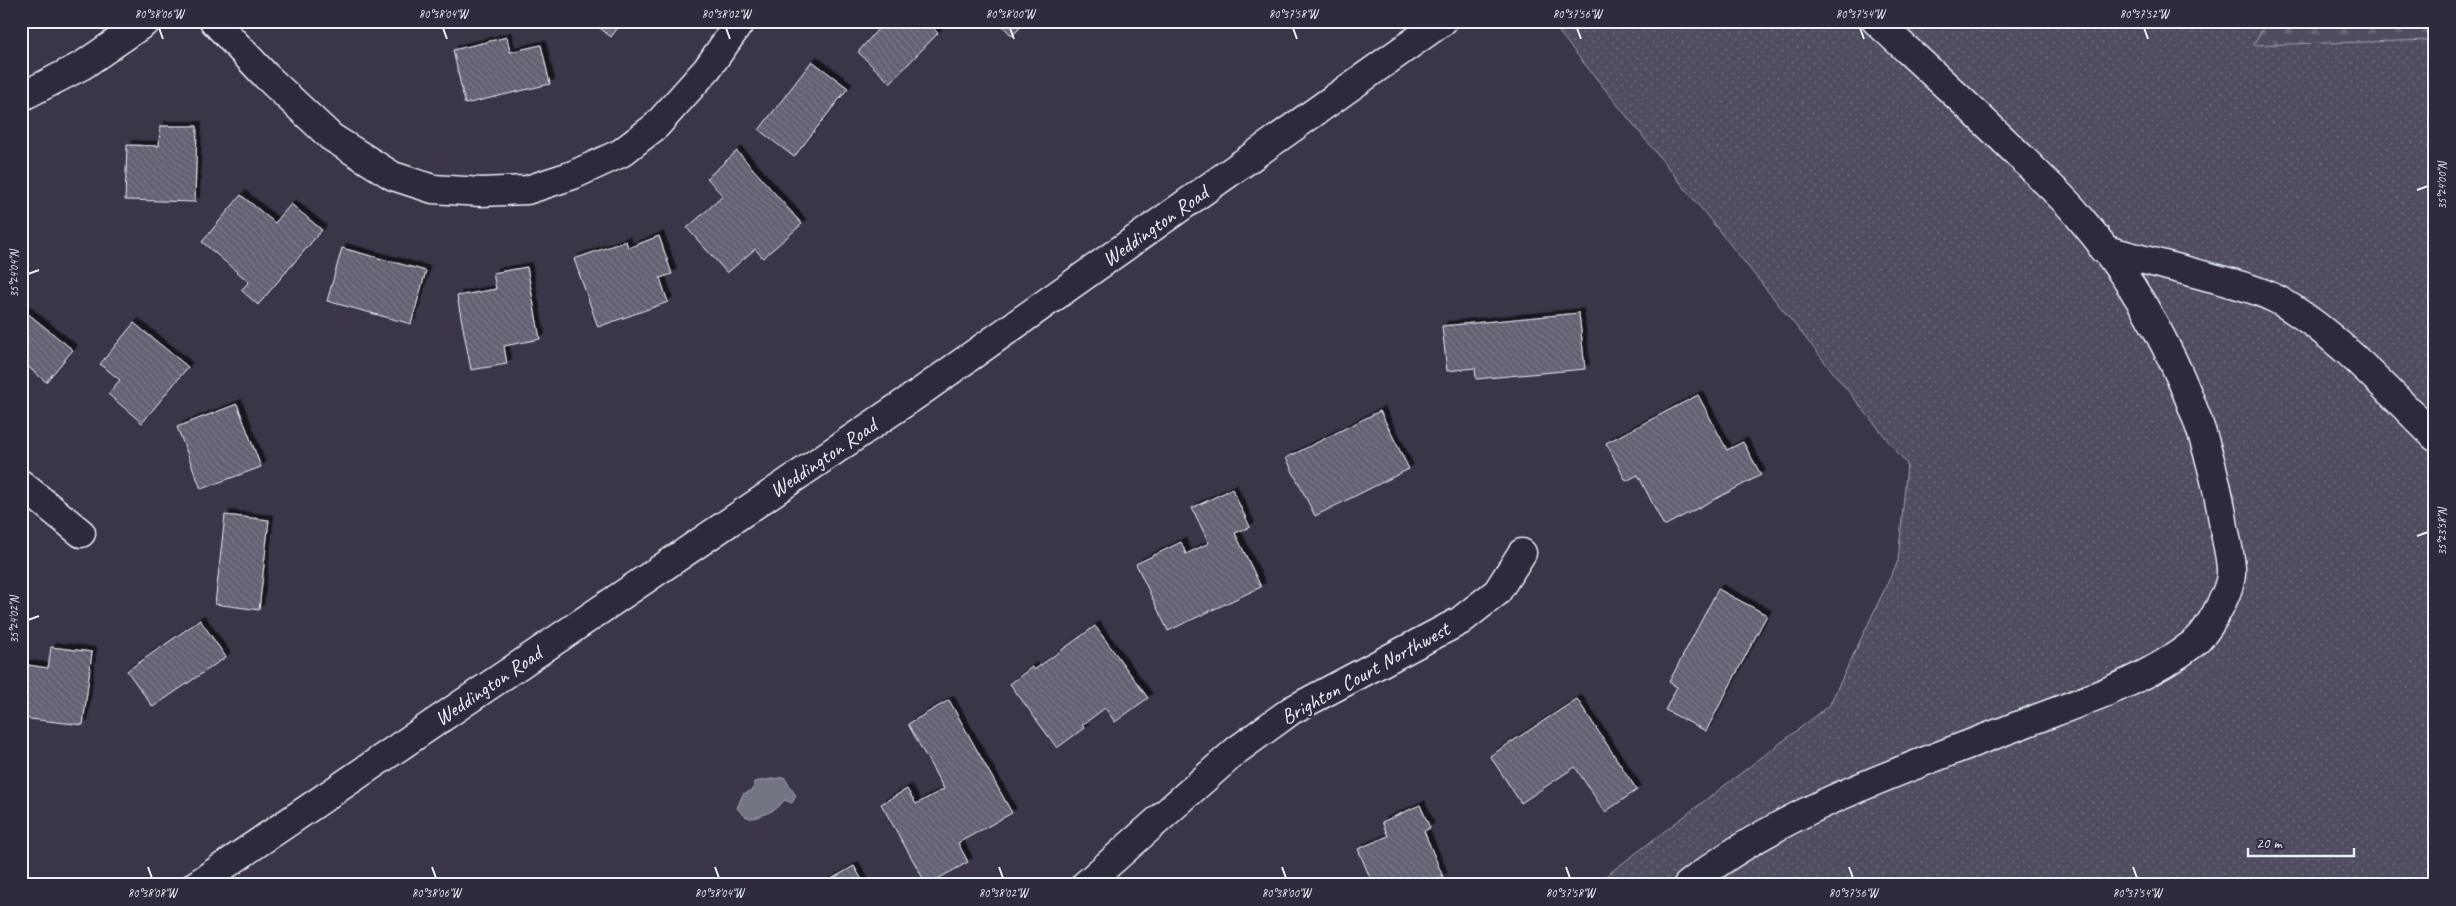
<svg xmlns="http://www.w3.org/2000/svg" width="2456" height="906" viewBox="0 0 2456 906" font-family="Caveat,sans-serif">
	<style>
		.grass { fill: url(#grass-dots); stroke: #9ca0ac }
		.forest { fill: url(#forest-firs); stroke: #9ca0ac }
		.water { fill: #737482; stroke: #a2a6b1 }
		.building { fill: url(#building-back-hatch); stroke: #e8f1f8; filter: url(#shadow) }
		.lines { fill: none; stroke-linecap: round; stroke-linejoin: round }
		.minor-casing { stroke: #e8f1f8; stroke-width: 31 }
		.major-casing { stroke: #e8f1f8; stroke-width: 31 }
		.minor { stroke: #2f2a3d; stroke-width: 28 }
		.major { stroke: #2f2a3d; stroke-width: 28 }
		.ticks { fill: none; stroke: #e8f1f8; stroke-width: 2 }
		.labels { text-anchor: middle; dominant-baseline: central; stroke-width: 4.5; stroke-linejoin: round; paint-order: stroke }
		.street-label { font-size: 21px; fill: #e8f1f8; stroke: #2f2a3d }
		.neatline { fill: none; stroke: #e8f1f8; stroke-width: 2 }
		.ticks-label { font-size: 12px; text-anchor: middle; fill: #e8f1f8 }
	</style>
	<defs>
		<pattern id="grass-dots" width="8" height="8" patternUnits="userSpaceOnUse" patternTransform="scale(1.25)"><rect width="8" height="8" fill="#504e5f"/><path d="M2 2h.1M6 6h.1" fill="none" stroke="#696877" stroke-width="1.8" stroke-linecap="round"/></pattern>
		<pattern id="forest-firs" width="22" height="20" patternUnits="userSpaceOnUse" patternTransform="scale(1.25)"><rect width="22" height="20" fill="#504e5f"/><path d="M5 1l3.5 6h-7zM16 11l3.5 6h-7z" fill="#696877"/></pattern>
		<pattern id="building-back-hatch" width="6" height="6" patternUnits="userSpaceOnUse" patternTransform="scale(1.25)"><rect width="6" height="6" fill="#636171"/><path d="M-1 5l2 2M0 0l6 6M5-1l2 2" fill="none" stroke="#797886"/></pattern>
		<filter id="shadow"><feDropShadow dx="4.5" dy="-4.5" stdDeviation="0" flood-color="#0009"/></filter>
	</defs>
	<rect width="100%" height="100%" fill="#3a3648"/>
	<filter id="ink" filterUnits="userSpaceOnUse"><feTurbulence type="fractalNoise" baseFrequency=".02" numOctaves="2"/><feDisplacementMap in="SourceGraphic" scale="10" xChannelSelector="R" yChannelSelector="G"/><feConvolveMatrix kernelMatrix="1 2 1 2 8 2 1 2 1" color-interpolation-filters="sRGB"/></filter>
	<g filter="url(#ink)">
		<!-- grass -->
		<polygon class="grass" points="1550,21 2435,21 2435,885 1594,885 1829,706 1898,561 1907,464"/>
		<!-- forest -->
		<polygon class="forest" points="2267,21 2435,21 2435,40 2253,45"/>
		<!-- water -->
		<path class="water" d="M784,777L796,796L792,803L784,800C778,809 774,810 765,814C751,821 746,819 737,808L743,794L753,790L754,782Z"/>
		<!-- building -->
		<g class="building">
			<polygon points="591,21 623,21 611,37"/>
			<polygon points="885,21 926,21 938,33 890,83 858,52"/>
			<polygon points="998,21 1027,21 1012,36"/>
			<polygon points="507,37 510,52 541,45 550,84 465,104 453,50"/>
			<polygon points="812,61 848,88 794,157 759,130"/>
			<polygon points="160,126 197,126 195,202 125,200 127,145 159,146"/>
			<polygon points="737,151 802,224 763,258 755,249 727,273 687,228 723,196 707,178"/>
			<polygon points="241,195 275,223 291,204 322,230 258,305 241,290 249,282 202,242"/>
			<polygon points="659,236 672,274 660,278 668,302 598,327 574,259 626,241 628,248"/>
			<polygon points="342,248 426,271 411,324 327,301"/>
			<polygon points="527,267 540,339 504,346 507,364 471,370 457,296 496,289 493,273"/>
			<polygon points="21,308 73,350 46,382 26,365 21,371"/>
			<polygon points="1579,313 1585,369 1476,379 1475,368 1447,371 1442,326"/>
			<polygon points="134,323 188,367 142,423 108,394 120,380 100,364"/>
			<polygon points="1698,395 1727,450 1743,442 1761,475 1664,526 1638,475 1626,481 1606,443"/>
			<polygon points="237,404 261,467 201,489 177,427"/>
			<polygon points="1380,411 1409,469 1315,516 1286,458"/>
			<polygon points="1232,489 1250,527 1235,533 1261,587 1168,631 1136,564 1181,542 1186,554 1209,543 1192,508"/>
			<polygon points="225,515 269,520 259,610 215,604"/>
			<polygon points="1718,589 1767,615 1706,731 1665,710 1677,687 1669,682"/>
			<polygon points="200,620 226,657 153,707 127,671"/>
			<polygon points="1095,626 1148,698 1115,722 1105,708 1082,725 1084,728 1057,748 1010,684 1032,667 1034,670"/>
			<polygon points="51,647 92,652 83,725 21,718 21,664 48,668"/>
			<polygon points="1577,699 1637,790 1605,812 1575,767 1521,803 1490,756"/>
			<polygon points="949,700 1012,813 958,843 968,862 927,885 881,804 907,789 916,804 944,789 908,724"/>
			<polygon points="1420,805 1430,828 1424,831 1443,877 1423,885 1373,885 1358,849 1388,836 1382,822"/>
			<polygon points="854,866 865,885 821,885"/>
		</g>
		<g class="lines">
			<defs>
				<g id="minor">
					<polyline points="214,21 266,76 331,137 393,176 433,189 481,192 527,190 573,175 621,153 656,126 707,69 741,21"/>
					<polyline points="21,97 83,65 147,21"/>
					<path d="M2103,249C2136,258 2169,266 2202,275C2227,282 2255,288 2278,300C2335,332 2388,391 2435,437"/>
					<polyline points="21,484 81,533"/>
					<polyline points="1085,885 1237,750 1292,710 1460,621 1497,592 1522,553"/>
					<path d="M1688,885C1789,805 1915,766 2033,720C2089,699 2147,680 2194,643C2208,632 2230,592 2231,574C2232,558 2225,538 2223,521C2206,411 2153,303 2081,219C2069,203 2054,190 2040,176C1987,122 1931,72 1876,21"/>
				</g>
				<polyline id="major" points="196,885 919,393 1443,21"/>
			</defs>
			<!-- minor casing -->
			<use href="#minor" class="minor-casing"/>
			<!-- major casing -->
			<use href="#major" class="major-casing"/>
			<!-- minor -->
			<use href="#minor" class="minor"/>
			<!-- major -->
			<use href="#major" class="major"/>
		</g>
	</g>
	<!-- ticks -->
	<path class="ticks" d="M159,28L163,39M443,28L447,39M726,28L730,39M1010,28L1014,39M1293,28L1297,39M1577,28L1581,39M1860,28L1864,39M2144,28L2148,39M2417,190L2428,186M28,274L39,270M2417,536L2428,532M28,620L39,616M148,867L152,878M432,867L436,878M715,867L719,878M999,867L1003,878M1282,867L1286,878M1566,867L1570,878M1849,867L1853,878M2133,867L2137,878"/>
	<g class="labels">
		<!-- street labels -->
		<g class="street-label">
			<text transform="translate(1155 226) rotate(-35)">Weddington Road</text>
			<text transform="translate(823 458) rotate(-34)">Weddington Road</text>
			<text transform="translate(1365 673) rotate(-29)">Brighton Court Northwest</text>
			<text transform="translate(488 686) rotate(-34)">Weddington Road</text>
		</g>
	</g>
	<!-- margin -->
	<rect width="2456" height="906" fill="none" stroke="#2f2a3d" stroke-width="55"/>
	<!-- scale -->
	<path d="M2248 848v8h106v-8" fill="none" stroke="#e8f1f8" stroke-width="2.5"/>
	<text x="2256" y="848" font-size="15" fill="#e8f1f8" stroke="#2f2a3d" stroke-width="4" paint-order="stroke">20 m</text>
	<rect x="28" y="28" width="2400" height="850" class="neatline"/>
	<g class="ticks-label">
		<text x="159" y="18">80°38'06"W</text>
		<text x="443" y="18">80°38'04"W</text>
		<text x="726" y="18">80°38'02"W</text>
		<text x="1010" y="18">80°38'00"W</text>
		<text x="1293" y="18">80°37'58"W</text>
		<text x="1577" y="18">80°37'56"W</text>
		<text x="1860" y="18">80°37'54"W</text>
		<text x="2144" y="18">80°37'52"W</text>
		<text transform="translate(2442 186) rotate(-90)" y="4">35°24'00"N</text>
		<text transform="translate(14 274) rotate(-90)" y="4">35°24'04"N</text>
		<text transform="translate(2442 532) rotate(-90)" y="4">35°23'58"N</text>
		<text transform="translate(14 620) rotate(-90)" y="4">35°24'02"N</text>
		<text x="152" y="897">80°38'08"W</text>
		<text x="436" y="897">80°38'06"W</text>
		<text x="719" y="897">80°38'04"W</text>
		<text x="1003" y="897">80°38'02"W</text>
		<text x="1286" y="897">80°38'00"W</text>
		<text x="1570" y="897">80°37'58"W</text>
		<text x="1853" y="897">80°37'56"W</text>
		<text x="2137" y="897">80°37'54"W</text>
	</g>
</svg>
